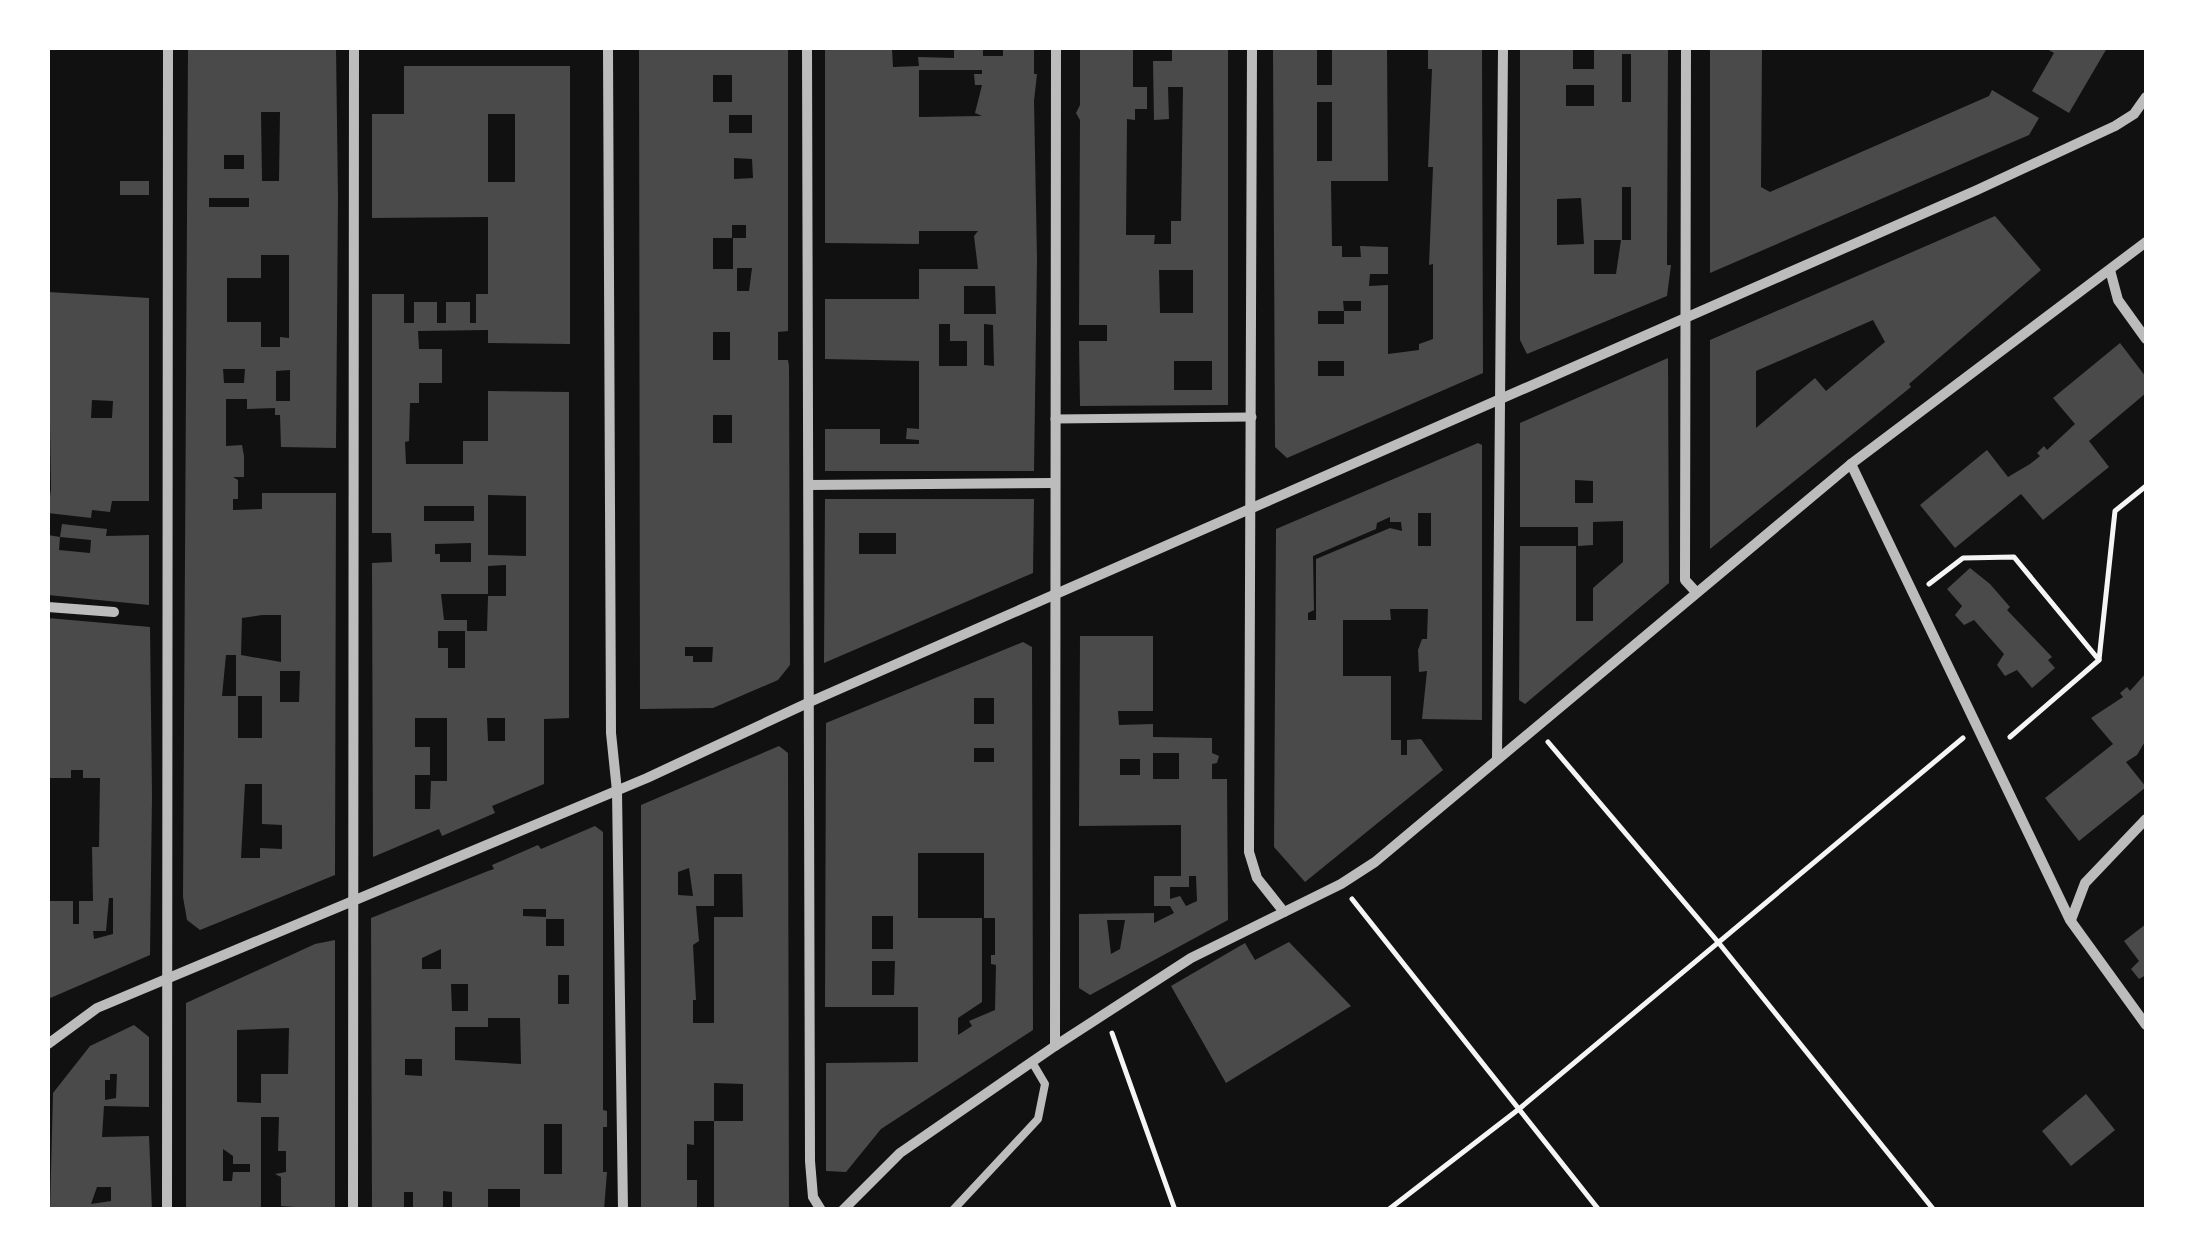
<svg xmlns="http://www.w3.org/2000/svg" width="2194" height="1257" viewBox="0 0 2194 1257" font-family="Arial,sans-serif">
	<style>
		.building { fill: #4a4a4a; fill-rule: evenodd }
		.lines { fill: none; stroke-linecap: round; stroke-linejoin: round }
		.path { stroke: #f5f5f5; stroke-width: 5 }
		.service { stroke: #bcbcbc; stroke-width: 8 }
		.pedestrian { stroke: #bcbcbc; stroke-width: 9 }
		.minor { stroke: #bcbcbc; stroke-width: 10 }
	</style>
	<rect width="100%" height="100%" fill="#111"/>
	<!-- building -->
	<g class="building">
		<path d="M188,48H336L338,198L336,448L281,447L280,415H275V408L247,409V399H226V446L242,445L244,456V477H233L238,480V499H233V510L262,509V493H336L335,875L200,930L187,920L183,897ZM261,112H280L279,181H262ZM224,155H244V169H224ZM209,198H249V207H209ZM261,255H289V338L280,337V347H261V322H227V278H261ZM223,369H245L244,383H224ZM290,370V401H276V371ZM262,615H281V662L241,655L242,618ZM226,655H236V696H262V738H238V696H222ZM280,671H300L299,702H280ZM245,784H262V824L282,825V849L260,848V858H241Z"/>
		<path d="M639,48H788V331L778,332V360H788L789,366L790,665L778,680L713,708L640,709ZM713,75H732V102H713ZM729,115H752V133H729ZM734,158L752,159L753,178L734,179ZM732,225H746V238H733V269H713V238H732ZM737,268H752L749,291H737ZM713,332H730V360H713ZM713,415H732V443H713ZM685,647H713L712,662H693V656H685Z"/>
		<path d="M825,48H892L893,67L919,66L918,57L954,58V48H983V56H1003V48H1034V74H1037L1034,101L1037,259L1034,471H825V429H880V444H919V440L906,439L907,428L919,429V361L825,359V299H919V269H978L974,236L978,231H919V244L825,243ZM919,70H982V74H974L975,85H982L975,113L982,116L919,117ZM964,286H995L996,314H964ZM939,324H950V341H967V366H939ZM984,324L993,325L994,366L984,365Z"/>
		<path d="M1080,48H1133V87H1147V109H1135V120L1127,119L1126,235H1155L1154,244H1171V221H1181L1183,87H1168L1169,119L1154,120L1153,61H1172V48H1228V405L1080,406L1079,341H1107V325H1079L1080,120L1076,113L1080,105ZM1159,270H1193V313H1160ZM1174,361H1212V390H1174Z"/>
		<path d="M1273,48H1317V85H1332V48H1387L1388,181H1331L1332,246H1342V257H1361L1360,246L1388,247V274H1370L1369,286L1388,285V354L1419,350V344L1433,339V264L1429,265L1433,167H1428L1432,69H1428V50L1482,48L1483,373L1287,458L1275,447ZM1317,102H1332V161H1317ZM1343,301H1361V311H1344V324H1318V311H1344ZM1318,361H1344V376H1318Z"/>
		<path d="M1520,48H1573V69H1594V48H1668L1667,265H1671L1667,296L1527,354L1520,340ZM1622,54H1631V102H1622ZM1566,85H1594V106H1566ZM1622,187H1631V240H1622ZM1581,198L1584,244L1557,245V199ZM1594,240H1621L1616,274H1594Z"/>
		<polygon points="1710,48 1762,48 1761,187 1770,192 1989,96 1992,90 2039,118 2029,135 1710,273"/>
		<polygon points="2045,48 2107,48 2069,113 2032,91 2054,53"/>
		<path d="M404,66H570V344L488,343V330L418,331L419,349H442V383H419V403H410L409,441L405,442L406,464H463V441H488V391L569,392V718L544,719V784L492,806L495,813L442,836L439,829L373,857L372,563L392,562L391,533H372V294H404V323H414V302H437V323H446V302H470V323H476V294H488V217L372,218V114H404ZM488,114H515V182H488ZM488,495L526,496V556L488,555ZM424,506H474V521H424ZM471,543V562H440V554H435V544ZM506,565V596H488L487,631H465V668H448V648H438V631H467V620H444L441,594H488V566ZM415,718H447V781H431L430,809H415V775H430V747H415ZM487,718H505V741H488Z"/>
		<rect x="120" y="181" width="29" height="14"/>
		<path d="M1995,216L2041,270L1909,384L1911,387L1710,549V340ZM1873,320L1885,342L1826,391L1815,378L1756,428V371Z"/>
		<path d="M48,292L149,298V501H112L110,512L92,510L91,518L48,513L51,489ZM92,400L113,401L112,418H91Z"/>
		<polygon points="2120,343 2146,377 2146,393 2089,441 2109,467 2043,520 2021,494 1955,548 1920,505 1987,450 2008,477 2030,464 2040,456 2037,453 2044,446 2047,450 2075,424 2053,398"/>
		<path d="M1668,358L1669,583L1525,704L1519,700L1520,546H1576V621H1593V588L1623,562V521L1593,522V545L1578,546V527H1520V423ZM1575,480L1593,481V503H1575Z"/>
		<path d="M1478,443L1482,445V720L1422,719L1427,671L1419,672L1418,650L1422,639H1427L1428,609H1390L1391,620H1343V676H1391V740H1401V755H1407V740L1421,739L1443,770L1305,882L1274,847L1276,529ZM1418,513H1431V546H1418ZM1390,517V522H1401L1402,531L1390,528L1316,559V620H1308V613L1314,610L1313,556L1376,529L1377,523Z"/>
		<path d="M825,499H1034L1033,573L824,663ZM859,533H896V554H859Z"/>
		<polygon points="62,524 107,529 106,536 149,535 149,605 48,595 48,535 60,537 59,550 90,553 91,540 60,537"/>
		<polygon points="1970,568 1990,584 2010,607 2007,610 2052,657 2048,660 2055,668 2032,688 2017,670 2005,676 1997,665 2004,654 1974,620 1964,625 1955,615 1962,606 1947,589"/>
		<path d="M48,618L150,627L152,795L150,955L48,999V901H73V924H79V901H93L92,847H99L100,778H83V770H71V778H48ZM109,898H113V934L94,939L93,931H106Z"/>
		<path d="M1080,636H1153V711H1118L1119,725L1153,724V737L1212,738V753L1219,756L1217,763L1212,764V779H1227V783L1228,920L1090,995L1079,988V914L1154,913V923L1174,913L1170,906H1154V876H1181V825L1079,826ZM1153,753H1179V779H1153ZM1120,759H1140V775H1120ZM1189,876H1196L1197,901L1186,906L1180,896L1170,899V887H1189ZM1107,920H1125L1120,949L1111,954Z"/>
		<path d="M1023,642L1032,647L1033,1030L881,1129L846,1172L826,1171V1063L918,1062V1007H825L826,723ZM974,698H994V724H974ZM974,748H994V762H974ZM918,853H984V918H995V955H991V964L996,965L995,1010L969,1021L972,1026L958,1035V1018L982,1002V918H918ZM872,916H893V949H872ZM872,961H895L894,995H872Z"/>
		<polygon points="2146,673 2146,740 2137,755 2126,762 2146,787 2079,841 2045,798 2113,744 2091,718 2123,697 2120,693 2127,687 2130,691"/>
		<path d="M779,746L788,753L789,1210H714V1121H694V1145L687,1144V1180H697V1210H641V805ZM689,868L693,896L678,895V872ZM714,874H742L743,917H714V1023H693V1000H696L693,945L699,941L696,906H714ZM714,1083L743,1084V1121H714Z"/>
		<path d="M595,826L603,832V1110L607,1111V1127H603V1172H607L604,1210H520V1189H488V1210H452V1192L443,1191V1210H413V1192H404V1210H372L371,918L488,871L494,869L492,865L538,845L541,849ZM523,909H546V919H564V946H546V917L523,916ZM441,949V969H422V958ZM558,975H569V1004H558ZM451,984H468V1011H452ZM488,1018H520L521,1064L455,1060V1027H488ZM405,1059H422V1076L405,1075ZM544,1124H562V1174H544Z"/>
		<polygon points="2146,924 2146,975 2139,979 2131,969 2139,961 2124,941"/>
		<path d="M335,940V1210L281,1206V1177L275,1174L286,1172V1151H278L279,1117H261V1210H186V1003L315,944ZM289,1028L288,1074H261V1103L237,1102V1030ZM223,1149L233,1156V1164H250V1172H233L232,1181H223Z"/>
		<polygon points="1289,942 1351,1006 1226,1083 1171,986 1245,943 1255,960"/>
		<path d="M134,1025L149,1037V1107L104,1106L102,1137L149,1136L152,1210H50L53,1093L90,1046ZM110,1074H117L116,1098L105,1100V1080H110ZM97,1187H111V1201L91,1204Z"/>
		<polygon points="2086,1094 2115,1130 2071,1166 2042,1131"/>
	</g>
	<g class="lines">
		<!-- path -->
		<g class="path">
			<polyline points="1929,584 1963,558 2014,557 2099,660 2115,511 2146,486"/>
			<polyline points="2010,737 2099,660"/>
			<polyline points="1548,742 1718,942 1934,1210"/>
			<polyline points="1352,899 1599,1210"/>
			<polyline points="1112,1033 1175,1210"/>
			<polyline points="1388,1210 1519,1109 1963,738"/>
		</g>
		<!-- service -->
		<polyline class="service" points="953,1210 1038,1119 1045,1084 1032,1062"/>
		<!-- pedestrian -->
		<polyline class="pedestrian" points="1055,419 1252,417"/>
		<!-- minor -->
		<g class="minor">
			<polyline points="608,48 611,733 617,791 623,1210"/>
			<polyline points="807,48 810,1161 813,1197 821,1210"/>
			<polyline points="1252,48 1249,852 1257,878 1284,912"/>
			<polyline points="1686,48 1685,580 1696,592"/>
			<polyline points="2110,270 2118,300 2146,339"/>
			<polyline points="1851,464 2070,920 2146,1025"/>
			<polyline points="809,485 1055,483"/>
			<polyline points="48,607 114,612"/>
			<polyline points="1497,758 1503,48"/>
			<polyline points="2071,920 2085,883 2146,819"/>
			<polyline points="48,1044 97,1008 647,778 812,701 1977,190 2115,126 2134,114 2146,97"/>
			<polyline points="1055,1046 1056,48"/>
			<polyline points="167,1210 168,48"/>
			<polyline points="353,1210 354,48"/>
			<polyline points="843,1210 900,1153 1055,1046 1191,958 1341,884 1375,862 1851,464 2146,242"/>
		</g>
	</g>
	<!-- border -->
	<rect width="2194" height="1257" fill="none" stroke="#ffffff" stroke-width="100"/>
</svg>
